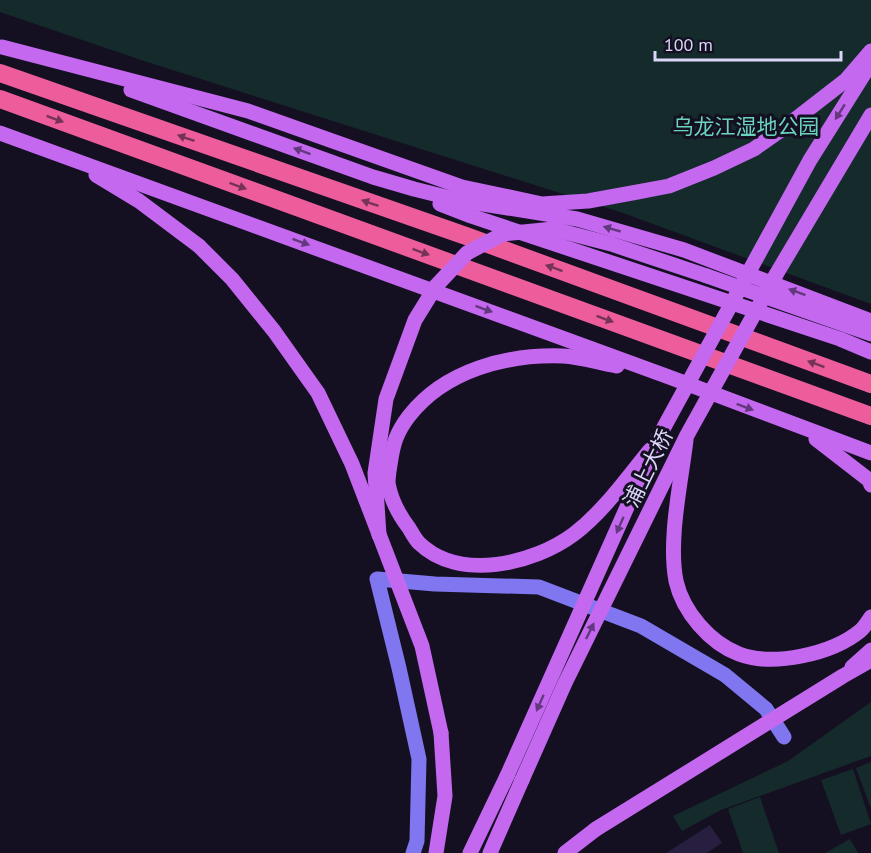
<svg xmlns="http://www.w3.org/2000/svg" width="871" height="853" viewBox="0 0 871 853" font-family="'PT Sans','Noto Sans SC',sans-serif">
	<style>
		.green { fill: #142a2b }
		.building { fill: #271e40 }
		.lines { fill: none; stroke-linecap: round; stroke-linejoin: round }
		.secondary { stroke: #8077f0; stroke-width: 15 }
		.primary { stroke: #c368ef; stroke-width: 15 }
		.highway { stroke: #ed5d9b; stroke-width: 18 }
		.primary-bridge { stroke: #c368ef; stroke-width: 15 }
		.oneway { fill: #63387e }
		.oneway2 { fill: #763358 }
		.labels { text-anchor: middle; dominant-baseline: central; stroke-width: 6; stroke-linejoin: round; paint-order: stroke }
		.park-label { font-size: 21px; fill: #69d3bd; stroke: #141021 }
		.street-label { font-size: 21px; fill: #dbd5fa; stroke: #141021 }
	</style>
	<rect width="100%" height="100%" fill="#141021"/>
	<!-- green -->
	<g class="green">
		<polygon points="0,0 871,0 871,304 623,213 144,61 0,12"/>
		<polygon points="871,702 871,756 721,810 682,831 673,816 788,761"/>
		<polygon points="871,762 871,809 856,768"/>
		<polygon points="853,769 871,824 841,835 821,780"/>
		<polygon points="760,797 779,853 743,853 728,809"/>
		<polygon points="850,839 858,853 825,853"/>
	</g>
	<!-- building -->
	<polygon class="building" points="710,825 722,843 707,853 666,853"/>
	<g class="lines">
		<!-- secondary -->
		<polyline class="secondary" points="413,853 417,841 419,759 399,668 377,579 435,584 539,587 641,626 725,675 766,709 784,737"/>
		<!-- primary -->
		<g class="primary">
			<polyline points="2,47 248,111 462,187 542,204 588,201 632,193 669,186 714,168 754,149 788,125 846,80 871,51"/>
			<polyline points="131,90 373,177 414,189 458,200 577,219 684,250 871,321"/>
			<polyline points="0,133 669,377 871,453"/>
			<polyline points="96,175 139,201 199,246"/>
			<polyline points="440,204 471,216 840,339 871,352"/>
			<polyline points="707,276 871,334"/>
			<path d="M617,366C599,363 581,357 563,356C507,354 445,370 409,416C396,433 393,444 390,465C389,471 388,478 388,483C391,500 399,515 409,528C412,533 415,539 419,543C459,582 534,564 574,534C604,511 626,479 650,450"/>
			<polyline points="816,439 869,480 871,485"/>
			<path d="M686,440C681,482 668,540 676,581C683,612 710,643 739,654C773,667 832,654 860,631C864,628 868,621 871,617"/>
			<polyline points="852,667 871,650"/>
			<polyline points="436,853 445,796 441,733"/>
			<polyline points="470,853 507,776"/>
			<polyline points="490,853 522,780"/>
			<polyline points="565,853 596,829"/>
		</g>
		<!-- highway -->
		<g class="highway">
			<polyline points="0,73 466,236 871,384"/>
			<polyline points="0,99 871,416"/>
		</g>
		<!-- primary-bridge -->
		<g class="primary-bridge">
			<polyline points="199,246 232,279 274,331 318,393 352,464 422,646 441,733"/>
			<polyline points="379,535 375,473 386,399 415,320 436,286 467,253 503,234 553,229 611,244 707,276"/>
			<polyline points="507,776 657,440 810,160 871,63"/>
			<polyline points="522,780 565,683 686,437 777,273 871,115"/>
			<polyline points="596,829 843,676 871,660"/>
		</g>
	</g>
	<!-- one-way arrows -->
	<defs><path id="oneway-solid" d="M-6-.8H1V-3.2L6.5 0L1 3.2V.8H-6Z" transform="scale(1.5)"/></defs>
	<g class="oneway">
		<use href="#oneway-solid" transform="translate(840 112) rotate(122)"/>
		<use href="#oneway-solid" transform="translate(302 151) rotate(-160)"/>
		<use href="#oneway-solid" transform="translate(612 229) rotate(-164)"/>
		<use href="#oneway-solid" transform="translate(301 242) rotate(20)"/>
		<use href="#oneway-solid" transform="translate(797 292) rotate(-160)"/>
		<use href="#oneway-solid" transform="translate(484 309) rotate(20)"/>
		<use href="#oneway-solid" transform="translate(745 407) rotate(21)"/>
		<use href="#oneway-solid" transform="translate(620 525) rotate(114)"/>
		<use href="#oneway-solid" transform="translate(590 631) rotate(-64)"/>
		<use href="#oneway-solid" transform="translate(540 703) rotate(114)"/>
	</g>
	<g class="oneway2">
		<use href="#oneway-solid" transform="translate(55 119) rotate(20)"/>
		<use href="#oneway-solid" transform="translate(186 138) rotate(-161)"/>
		<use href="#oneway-solid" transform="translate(238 186) rotate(20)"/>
		<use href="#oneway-solid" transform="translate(370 203) rotate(-161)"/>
		<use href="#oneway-solid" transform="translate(421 252) rotate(20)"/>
		<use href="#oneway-solid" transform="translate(554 268) rotate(-160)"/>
		<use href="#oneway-solid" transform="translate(605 319) rotate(20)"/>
		<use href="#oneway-solid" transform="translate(816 364) rotate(-160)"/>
	</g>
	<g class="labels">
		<!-- park labels -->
		<g class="park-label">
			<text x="746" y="126">乌龙江湿地公园</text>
		</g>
		<!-- street labels -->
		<g class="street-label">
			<text transform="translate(648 468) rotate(-64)">浦上大桥</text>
		</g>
	</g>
	<!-- scale -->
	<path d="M655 51v9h186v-9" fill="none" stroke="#dbd5fa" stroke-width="3"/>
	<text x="664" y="51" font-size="18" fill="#dbd5fa" stroke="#141021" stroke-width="4.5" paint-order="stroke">100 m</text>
</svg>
